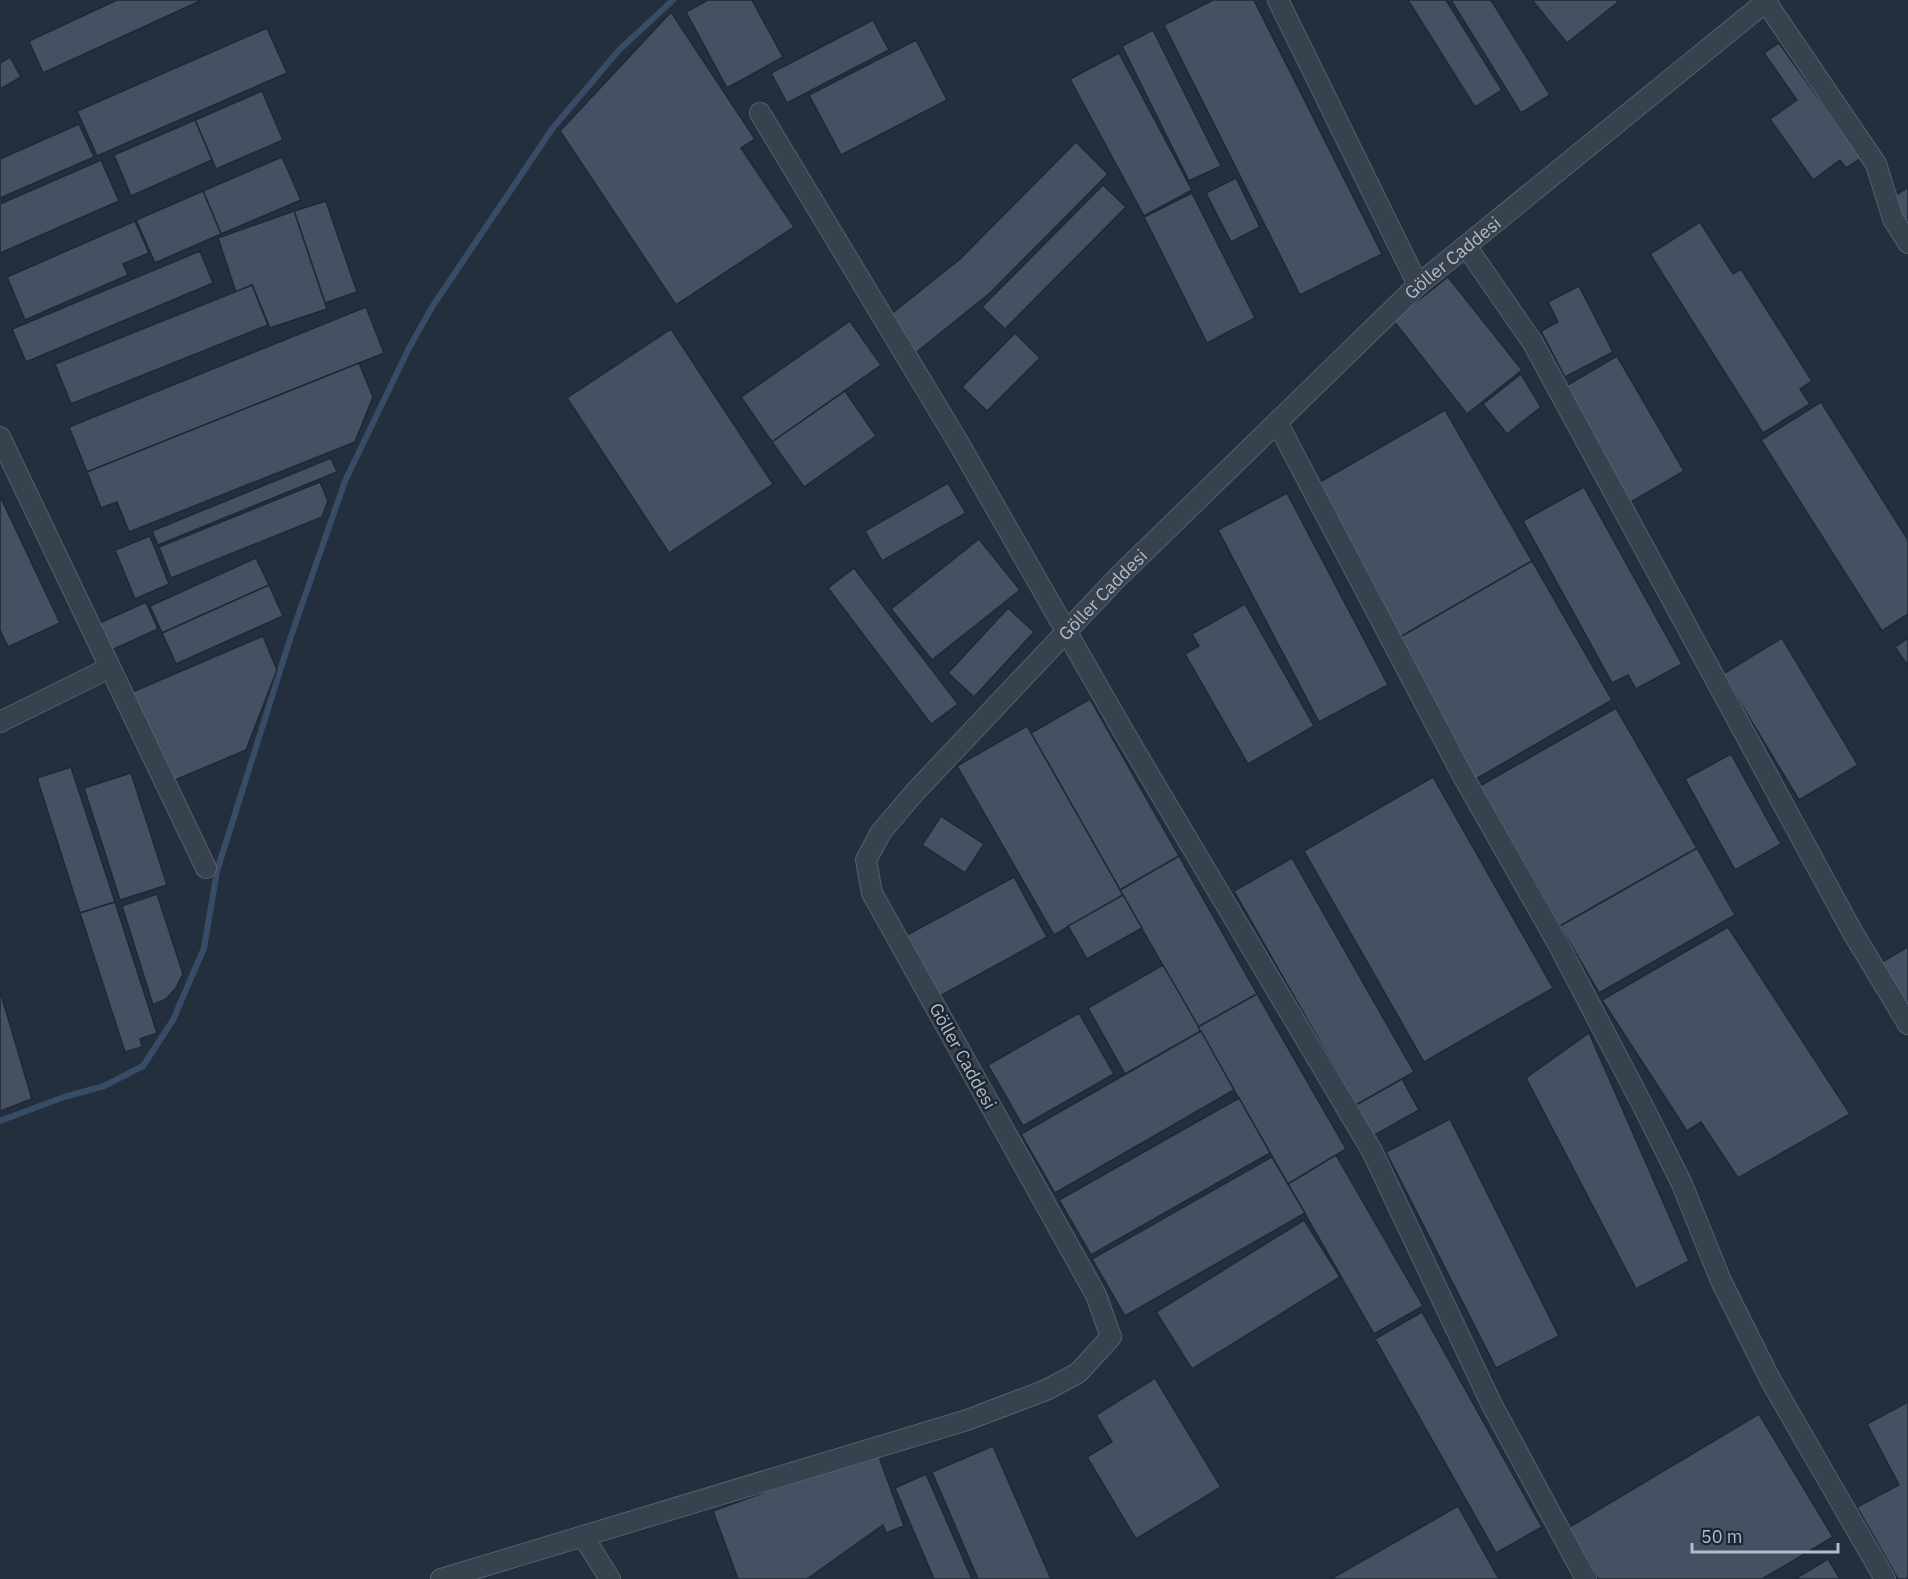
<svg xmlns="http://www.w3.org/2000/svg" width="1908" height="1579" viewBox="0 0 1908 1579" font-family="'IBM Plex Sans',sans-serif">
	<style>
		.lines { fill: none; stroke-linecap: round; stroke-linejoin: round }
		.stream { stroke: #394c67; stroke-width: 6 }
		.building { fill: #455162; stroke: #1f2835; stroke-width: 1.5 }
		.street-casing { stroke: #565f6c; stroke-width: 22 }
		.street { stroke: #38414e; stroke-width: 20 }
		.labels { text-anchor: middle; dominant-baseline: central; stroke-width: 5; stroke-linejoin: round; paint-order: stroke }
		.street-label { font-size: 18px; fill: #b4bcc9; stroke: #1d2633 }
	</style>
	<rect width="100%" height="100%" fill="#242f3e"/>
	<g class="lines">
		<!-- stream -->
		<polyline class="stream" points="0,1121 64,1097 104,1086 143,1066 173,1020 204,948 217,871 291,636 345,481 409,348 432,307 552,129 619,50 673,0"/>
	</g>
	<!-- building -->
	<g class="building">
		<polygon points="117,0 202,0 43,73 29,41"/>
		<polygon points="708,0 752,0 783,57 727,88 686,12"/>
		<polygon points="1213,0 1254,0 1382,254 1300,295 1164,25"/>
		<polygon points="1408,0 1446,0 1502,90 1475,107"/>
		<polygon points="1451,0 1491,0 1550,95 1521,113"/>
		<polygon points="1532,0 1616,0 1618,2 1567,43"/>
		<polygon points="671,12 755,139 741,148 794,227 676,305 560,131"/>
		<polygon points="873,20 889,50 787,103 771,73"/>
		<polygon points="267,28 287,73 97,156 77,111"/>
		<polygon points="1153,30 1221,166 1189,181 1122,46"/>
		<polygon points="916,40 947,100 841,155 809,95"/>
		<polygon points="1779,43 1861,158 1846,168 1840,160 1813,180 1770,119 1797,100 1764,53"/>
		<polygon points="1119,53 1192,190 1144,216 1070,79"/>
		<polygon points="10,57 21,77 0,89 0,63"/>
		<polygon points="262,91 283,140 216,169 195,120"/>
		<polygon points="195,120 212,160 131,196 114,155"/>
		<polygon points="79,124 94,157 0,198 0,159"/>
		<polygon points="1076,142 1108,174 990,293 913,355 885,319 960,259"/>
		<polygon points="282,157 301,200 221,234 203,191"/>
		<polygon points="101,160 119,201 0,253 0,204"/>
		<polygon points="1236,178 1260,227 1231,242 1206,193"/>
		<polygon points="1103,185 1126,207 1005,329 982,307"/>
		<polygon points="1908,187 1908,230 1904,224 1896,195"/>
		<polygon points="203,191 221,234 155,263 136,220"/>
		<polygon points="1192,193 1255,318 1207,343 1144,217"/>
		<polygon points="326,201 357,292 325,303 294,211"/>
		<polygon points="294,211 327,309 270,328 252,285 236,292 218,238"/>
		<polygon points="135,221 149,253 123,264 128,275 25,320 7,277"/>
		<polygon points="1700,222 1733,274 1741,269 1812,381 1800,389 1810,404 1763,433 1650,254"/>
		<polygon points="200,251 213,283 26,362 12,329"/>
		<polygon points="1448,277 1522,370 1467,414 1393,320"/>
		<polygon points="252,285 268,325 71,404 55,364"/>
		<polygon points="1579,286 1613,352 1565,377 1541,331 1558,322 1548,302"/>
		<polygon points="366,307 384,353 87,472 69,427"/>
		<polygon points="850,321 881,365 772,442 741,397"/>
		<polygon points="671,329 773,484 669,553 567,398"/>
		<polygon points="1015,333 1040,358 987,411 962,387"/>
		<polygon points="1617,356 1684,471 1626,505 1559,390"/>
		<polygon points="359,363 373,397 355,442 129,532 117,502 101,508 87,472"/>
		<polygon points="1521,374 1541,407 1507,434 1483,404"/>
		<polygon points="845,391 876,436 804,487 772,442"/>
		<polygon points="1821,402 1908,540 1908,614 1882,631 1761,440"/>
		<polygon points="1445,410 1532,561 1395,640 1313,486"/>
		<polygon points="331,458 337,472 158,545 152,531"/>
		<polygon points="320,482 328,501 322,517 171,578 159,547"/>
		<polygon points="948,483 966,513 882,561 865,531"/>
		<polygon points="1584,487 1682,664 1636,689 1628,675 1612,683 1523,521"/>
		<polygon points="1287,493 1388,685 1319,722 1218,530"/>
		<polygon points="0,496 60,623 8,647 0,630"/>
		<polygon points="150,536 169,584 135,599 115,550"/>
		<polygon points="979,539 1020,590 932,660 891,609"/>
		<polygon points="256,558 269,585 162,633 150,606"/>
		<polygon points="1532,561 1612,700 1476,779 1395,640"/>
		<polygon points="854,568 958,704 931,724 828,588"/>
		<polygon points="269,585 283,616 176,664 162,633"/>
		<polygon points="146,602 158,629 105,653 93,626"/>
		<polygon points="1245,604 1314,726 1248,764 1185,654 1199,646 1192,634"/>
		<polygon points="1008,608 1034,632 974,697 948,673"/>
		<polygon points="263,636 277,670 246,750 168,783 130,693"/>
		<polygon points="1782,638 1858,765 1799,800 1723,674"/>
		<polygon points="1908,638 1908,666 1895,647"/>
		<polygon points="1090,699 1179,856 1120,890 1031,733"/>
		<polygon points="1616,708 1697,848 1560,926 1480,786"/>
		<polygon points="1027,726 1123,895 1054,935 957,766"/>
		<polygon points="1731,754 1781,844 1735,870 1685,779"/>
		<polygon points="71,767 115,902 80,913 37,778"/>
		<polygon points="131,773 167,885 120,900 84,788"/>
		<polygon points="1433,777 1553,988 1424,1062 1304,851"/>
		<polygon points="941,816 984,844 965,873 922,845"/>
		<polygon points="1697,848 1735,915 1599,993 1560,926"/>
		<polygon points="1179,856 1257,994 1198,1027 1120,890"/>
		<polygon points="1292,858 1414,1072 1356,1105 1234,891"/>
		<polygon points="1014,877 1047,937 940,996 907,935"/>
		<polygon points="157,894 183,974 176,988 166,999 153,1005 122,906"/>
		<polygon points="1123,895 1142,928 1087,959 1068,926"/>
		<polygon points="115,902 157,1033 140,1039 142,1047 125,1052 80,913"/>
		<polygon points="1728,927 1850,1114 1738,1178 1701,1122 1687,1131 1602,1000"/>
		<polygon points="1908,947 1908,1006 1882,962"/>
		<polygon points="1163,965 1201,1031 1125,1074 1088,1008"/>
		<polygon points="0,991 32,1099 0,1111"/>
		<polygon points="1257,994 1346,1149 1288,1184 1198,1027"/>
		<polygon points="1079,1013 1114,1074 1023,1126 988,1065"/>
		<polygon points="1201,1031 1234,1090 1055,1193 1021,1134"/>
		<polygon points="1589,1033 1689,1261 1636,1289 1526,1078"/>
		<polygon points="1402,1079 1419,1110 1373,1136 1356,1105"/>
		<polygon points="1239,1098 1270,1153 1091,1255 1059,1200"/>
		<polygon points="1450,1119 1559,1336 1496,1368 1386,1152"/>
		<polygon points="1336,1155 1423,1306 1374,1334 1288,1184"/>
		<polygon points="1272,1157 1305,1213 1125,1316 1092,1259"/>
		<polygon points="1304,1220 1340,1277 1192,1369 1156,1312"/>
		<polygon points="1422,1312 1542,1527 1496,1553 1375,1339"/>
		<polygon points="1155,1378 1221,1487 1136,1539 1087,1457 1112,1442 1096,1415"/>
		<polygon points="1908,1402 1908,1579 1898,1579 1857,1507 1899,1485 1867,1424"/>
		<polygon points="1759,1414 1833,1537 1762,1579 1598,1579 1568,1528"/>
		<polygon points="993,1446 1051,1579 978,1579 932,1472"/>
		<polygon points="877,1451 904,1526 886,1533 883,1525 807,1579 738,1579 713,1511"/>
		<polygon points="926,1474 972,1579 934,1579 895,1488"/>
		<polygon points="1458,1506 1499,1579 1331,1579"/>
		<polygon points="1828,1559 1840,1579 1795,1579"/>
	</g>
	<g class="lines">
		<defs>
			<g id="street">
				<polyline points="1278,0 1418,285"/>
				<polyline points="1766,2 1876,164 1893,219 1908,243"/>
				<polyline points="760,113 958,442 1125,734 1372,1151 1492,1405 1586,1579"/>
				<polyline points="1466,246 1533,343 1853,933 1908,1024"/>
				<polyline points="1277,422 1463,776 1556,940 1641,1102 1682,1184 1721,1281 1771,1381 1885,1579"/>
				<polyline points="0,437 206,868"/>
				<polyline points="0,722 109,668"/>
				<polyline points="583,1536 610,1579"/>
				<path id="s1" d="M441,1579L967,1420L1046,1390L1078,1373L1111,1337L1096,1295L872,893L866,860L881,832L915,792L1117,578L1418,285L1768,0"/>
			</g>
		</defs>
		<!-- street casing -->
		<use href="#street" class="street-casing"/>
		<!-- street -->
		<use href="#street" class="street"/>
	</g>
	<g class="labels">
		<!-- street labels -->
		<g class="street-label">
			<text stroke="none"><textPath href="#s1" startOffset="2100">Göller Caddesi</textPath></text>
			<text stroke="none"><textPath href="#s1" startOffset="1614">Göller Caddesi</textPath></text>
			<text transform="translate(963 1056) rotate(61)">Göller Caddesi</text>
		</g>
	</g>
	<!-- scale -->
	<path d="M1692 1543v9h146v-9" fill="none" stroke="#b4bcc9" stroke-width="3"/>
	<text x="1701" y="1543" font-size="18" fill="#b4bcc9" stroke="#1d2633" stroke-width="4.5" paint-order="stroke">50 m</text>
</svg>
